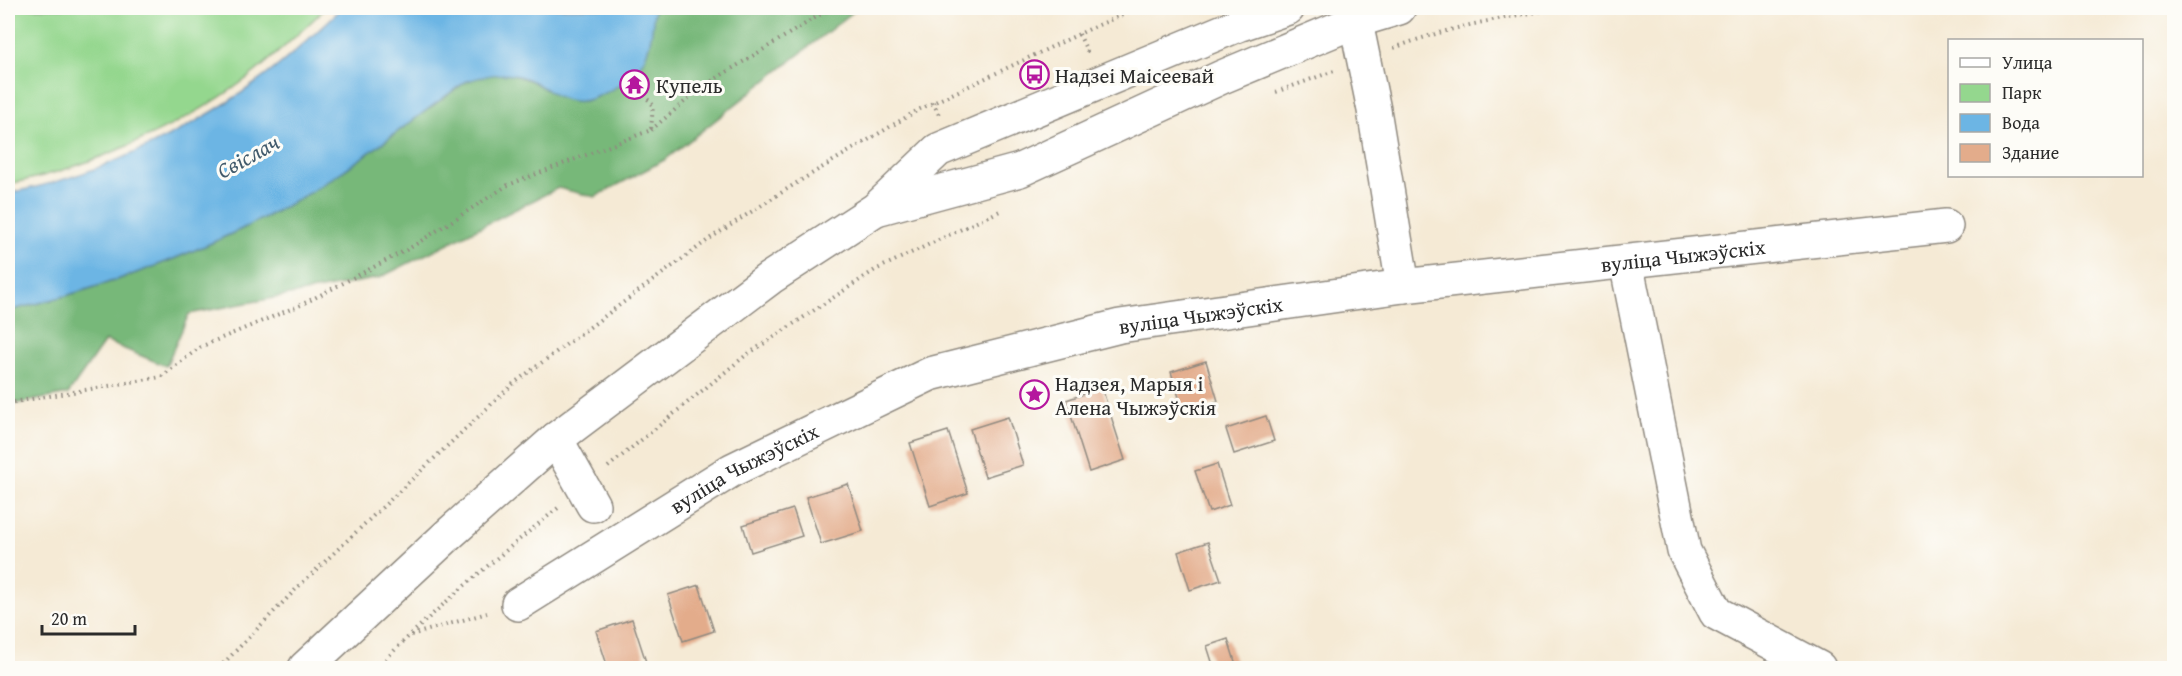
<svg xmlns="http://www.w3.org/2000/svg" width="2182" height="676" viewBox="0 0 2182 676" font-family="'Gentium Book Plus',serif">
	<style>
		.green { fill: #94d78e; stroke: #60815c; stroke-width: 1.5 }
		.forest { fill: #77b879; stroke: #517252; stroke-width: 1.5 }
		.water { fill: #6cb5e4; stroke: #4c7088; stroke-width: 1.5 }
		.building { fill: #e3ac8b }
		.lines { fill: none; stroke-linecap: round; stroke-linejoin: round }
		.minor-casing { stroke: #908a80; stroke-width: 36 }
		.path { stroke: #908a80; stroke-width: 4; stroke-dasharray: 1.5 4.5; stroke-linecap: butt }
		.minor { stroke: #fff; stroke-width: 33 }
		.labels { text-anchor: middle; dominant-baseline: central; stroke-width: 6; stroke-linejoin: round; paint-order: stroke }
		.poi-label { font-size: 21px; fill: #2b2b2b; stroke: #fdfcf7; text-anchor: start }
		.street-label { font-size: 21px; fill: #2b2b2b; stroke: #fdfcf7 }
		.water-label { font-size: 22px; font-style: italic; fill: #425b6c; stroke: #fdfcf7 }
	</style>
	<rect width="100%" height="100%" fill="#fdfcf7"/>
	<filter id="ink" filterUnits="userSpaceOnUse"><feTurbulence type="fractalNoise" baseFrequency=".0167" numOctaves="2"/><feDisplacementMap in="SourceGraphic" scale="12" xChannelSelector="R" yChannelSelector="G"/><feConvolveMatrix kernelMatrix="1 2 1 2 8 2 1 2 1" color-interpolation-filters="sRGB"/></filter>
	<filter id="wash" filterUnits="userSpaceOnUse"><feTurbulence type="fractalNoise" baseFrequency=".008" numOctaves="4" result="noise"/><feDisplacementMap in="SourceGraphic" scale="24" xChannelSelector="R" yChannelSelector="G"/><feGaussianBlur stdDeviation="1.35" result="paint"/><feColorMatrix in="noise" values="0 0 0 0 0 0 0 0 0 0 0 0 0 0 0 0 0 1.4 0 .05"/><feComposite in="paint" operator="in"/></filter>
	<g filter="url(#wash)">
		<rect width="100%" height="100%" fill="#f5ead5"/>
		<!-- green -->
		<path class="green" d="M8,8H326C303,29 280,52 255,72C192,123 87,169 8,184Z"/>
		<!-- forest -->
		<path class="forest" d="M654,8H858L666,159L595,197L558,188L379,278L189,314L166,366L105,341L68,394L8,405V311C108,287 207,251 297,200C356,166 410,121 466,82L486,74H509L532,81L550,92L584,101L598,96L622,84L649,47Z"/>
		<!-- water -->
		<path class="water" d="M342,8H654C652,48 647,71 609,91C598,96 586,103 574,101C557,100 546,88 532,81C510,70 488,74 465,82C410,121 356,166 297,200C207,251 108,287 8,311V193C101,176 200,127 274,69C298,50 320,29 342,8Z"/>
		<g id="blocks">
			<!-- building -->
			<g class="building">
				<polygon points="1206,361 1218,401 1184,413 1171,372"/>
				<polygon points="1102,388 1125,460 1089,472 1066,400"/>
				<polygon points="1266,416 1274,441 1234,454 1226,429"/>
				<polygon points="1008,417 1023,465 985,477 970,429"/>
				<polygon points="948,431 968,493 930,506 910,443"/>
				<polygon points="1217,464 1230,505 1209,512 1195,471"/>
				<polygon points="848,484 863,531 821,544 806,497"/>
				<polygon points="793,509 802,536 751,552 743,525"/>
				<polygon points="1208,542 1221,580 1190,590 1178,552"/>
				<polygon points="699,585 714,631 683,641 668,595"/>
				<polygon points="632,619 648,668 608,668 596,631"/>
				<polygon points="1228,639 1237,668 1214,668 1207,646"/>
			</g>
		</g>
	</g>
	<g filter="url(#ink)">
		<use href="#blocks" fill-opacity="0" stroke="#908a80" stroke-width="1.5"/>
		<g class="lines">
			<defs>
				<g id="minor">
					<polyline points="1353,8 1374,110 1403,286"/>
					<polyline points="880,208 1020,170 1222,77 1356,21 1399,8"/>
					<polyline points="1626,262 1684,551 1716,613 1819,668"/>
					<polyline points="556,439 593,505"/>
					<path id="s1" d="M518,604L732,470L930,374L1120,326L1403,286L1946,226"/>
					<polyline points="305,668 448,535 556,439 770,278 876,209 938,150 1238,25 1288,8"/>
				</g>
			</defs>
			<!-- minor casing -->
			<use href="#minor" class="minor-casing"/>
			<!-- path -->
			<g class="path">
				<polyline points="1079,34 1087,51 1084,52"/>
				<path d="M1394,48C1448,27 1504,17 1561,8"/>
				<polyline points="1276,92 1334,71"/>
				<polyline points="933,102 939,115"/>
				<polyline points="651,130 702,87 831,8"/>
				<polyline points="8,403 161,377 200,347 303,304 410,248 508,185 651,130 653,105 635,85"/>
				<polyline points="608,467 745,356 875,270 1002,210"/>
				<polyline points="411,635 487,613"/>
				<polyline points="219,668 300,585 514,383 712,237 798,182 918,110 1096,26 1139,8"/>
				<path d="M377,668C433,610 495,559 558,508"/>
			</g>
			<!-- minor -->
			<use href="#minor" class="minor"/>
		</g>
	</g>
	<!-- icons -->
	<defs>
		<symbol id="bus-ring" viewBox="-11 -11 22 22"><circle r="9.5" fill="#fdfcf7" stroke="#b5179e" stroke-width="1.5"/><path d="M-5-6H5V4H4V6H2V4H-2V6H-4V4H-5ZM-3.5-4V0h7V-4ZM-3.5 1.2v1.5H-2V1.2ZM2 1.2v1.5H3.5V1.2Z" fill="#b5179e"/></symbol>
		<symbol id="temple-ring" viewBox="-11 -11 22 22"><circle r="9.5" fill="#fdfcf7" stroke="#b5179e" stroke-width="1.5"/><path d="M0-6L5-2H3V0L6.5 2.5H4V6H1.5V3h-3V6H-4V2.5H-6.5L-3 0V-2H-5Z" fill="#b5179e"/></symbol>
		<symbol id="sight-ring" viewBox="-11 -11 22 22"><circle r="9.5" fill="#fdfcf7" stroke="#b5179e" stroke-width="1.5"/><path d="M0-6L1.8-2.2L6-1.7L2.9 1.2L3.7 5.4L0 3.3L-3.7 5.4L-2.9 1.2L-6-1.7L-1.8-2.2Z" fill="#b5179e"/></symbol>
	</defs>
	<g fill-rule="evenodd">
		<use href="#bus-ring" x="1018" y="58" width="33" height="33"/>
		<use href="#temple-ring" x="618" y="68" width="33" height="33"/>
		<use href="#sight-ring" x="1018" y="378" width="33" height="33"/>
	</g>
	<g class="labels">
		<!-- poi labels -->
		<g class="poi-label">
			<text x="1055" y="75">Надзеі Маісеевай</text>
			<text x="656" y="85">Купель</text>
			<text x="1055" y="383">Надзея, Марыя і<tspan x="1055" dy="24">Алена Чыжэўскія</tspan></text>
		</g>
		<!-- street labels -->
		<g class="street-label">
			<text stroke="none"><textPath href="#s1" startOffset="1236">вуліца Чыжэўскіх</textPath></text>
			<text stroke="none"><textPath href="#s1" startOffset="750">вуліца Чыжэўскіх</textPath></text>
			<text stroke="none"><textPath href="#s1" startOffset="264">вуліца Чыжэўскіх</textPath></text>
		</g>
		<!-- water labels -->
		<g class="water-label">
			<text transform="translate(248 156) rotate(-29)">Свіслач</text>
		</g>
	</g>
	<!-- margin -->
	<rect width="2182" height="676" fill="none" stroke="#fdfcf7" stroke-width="30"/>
	<!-- legend -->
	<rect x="1948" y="39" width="195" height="138" fill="#fdfcf7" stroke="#a9a8a5" stroke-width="1.5"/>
	<rect x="1960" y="58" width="30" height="9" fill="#ffffff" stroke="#a9a8a5" stroke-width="1.5"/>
	<text x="2002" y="69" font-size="18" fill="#2b2b2b">Улица</text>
	<rect x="1960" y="84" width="30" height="18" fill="#94d78e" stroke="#a9a8a5" stroke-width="1.5"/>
	<text x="2002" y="99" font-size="18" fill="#2b2b2b">Парк</text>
	<rect x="1960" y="114" width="30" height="18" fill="#6cb5e4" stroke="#a9a8a5" stroke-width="1.5"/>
	<text x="2002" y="129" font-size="18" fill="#2b2b2b">Вода</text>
	<rect x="1960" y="144" width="30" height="18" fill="#e3ac8b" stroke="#a9a8a5" stroke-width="1.5"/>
	<text x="2002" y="159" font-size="18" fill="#2b2b2b">Здание</text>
	<!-- scale -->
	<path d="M42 625v9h93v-9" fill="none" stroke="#2b2b2b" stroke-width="3"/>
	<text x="51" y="625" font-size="18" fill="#2b2b2b" stroke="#fdfcf7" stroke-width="4.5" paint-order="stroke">20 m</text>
</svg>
